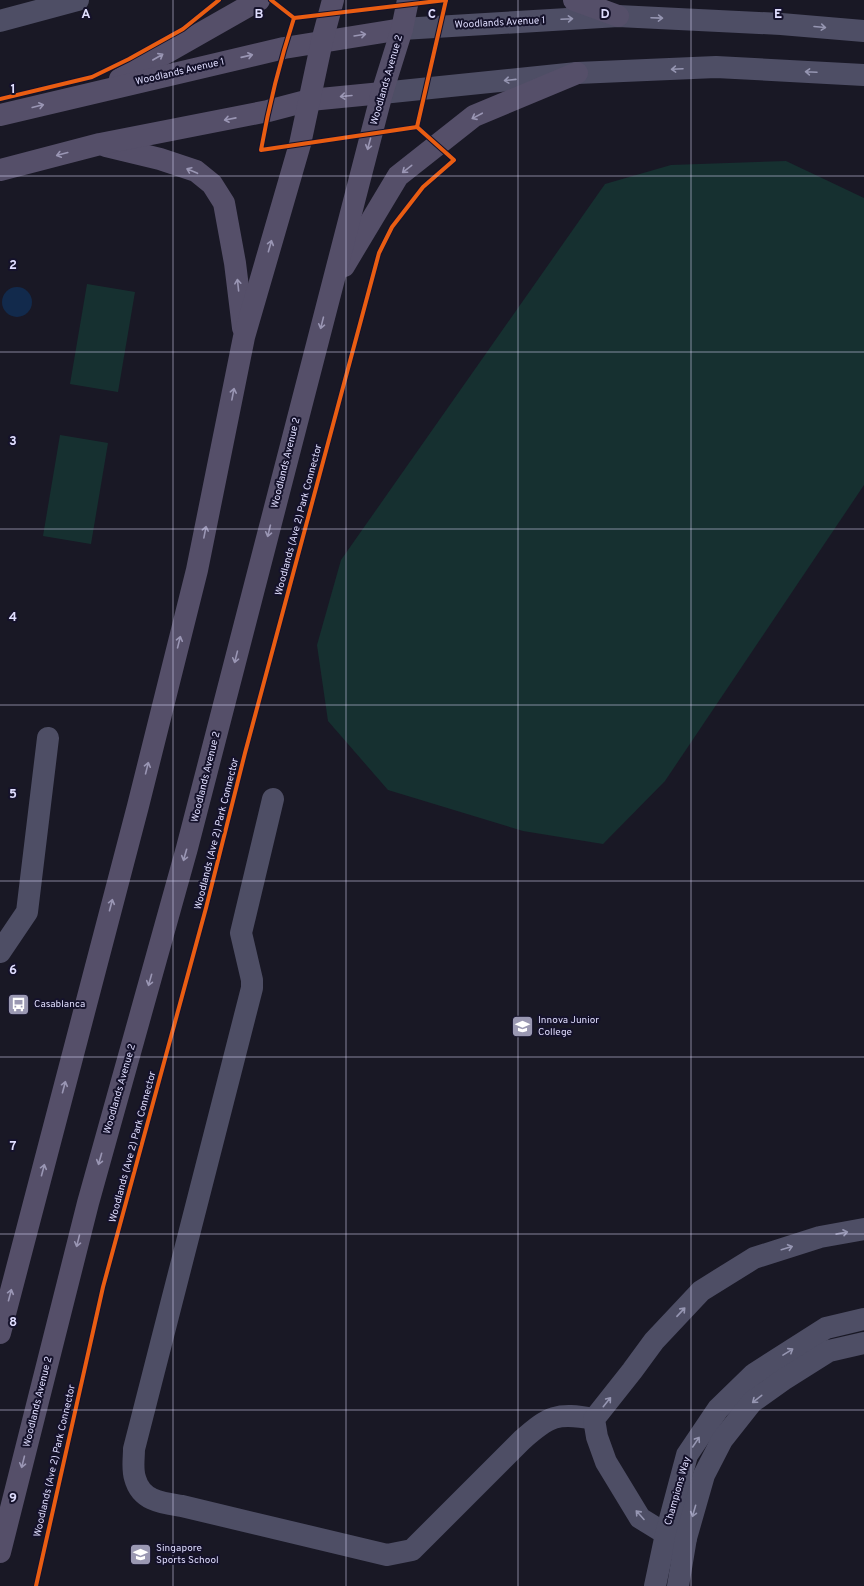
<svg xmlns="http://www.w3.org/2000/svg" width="864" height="1586" viewBox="0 0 864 1586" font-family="Overpass,sans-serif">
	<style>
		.green { fill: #163030 }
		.water { fill: #122a4c }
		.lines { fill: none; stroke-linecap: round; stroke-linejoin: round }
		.minor { stroke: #4e4e65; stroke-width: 22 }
		.major { stroke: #554f69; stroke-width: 22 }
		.cycleway-casing { stroke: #15122b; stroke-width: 6 }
		.cycleway { stroke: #e95d12; stroke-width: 4 }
		.oneway { stroke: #9696b2 }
		.oneway2 { stroke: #9a96b4 }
		.grid { fill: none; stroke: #dfddfe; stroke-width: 1; stroke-opacity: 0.55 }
		.labels { text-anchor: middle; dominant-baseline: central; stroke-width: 4; stroke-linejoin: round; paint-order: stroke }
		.street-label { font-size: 10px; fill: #dfddfe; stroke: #15122b }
		.poi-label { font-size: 10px; fill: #dfddfe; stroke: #15122b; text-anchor: start }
		.grid-label { font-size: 13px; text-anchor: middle; font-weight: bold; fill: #dfddfe; stroke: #15122b; stroke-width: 4; stroke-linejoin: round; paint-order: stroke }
	</style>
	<rect width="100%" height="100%" fill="#191825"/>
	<!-- green -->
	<g class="green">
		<polygon points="786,161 864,198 864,485 665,781 603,844 523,831 388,790 328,721 317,645 341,560 605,184 671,165"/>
		<polygon points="87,284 135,292 118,392 70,384"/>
		<polygon points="60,435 108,443 91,544 43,536"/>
	</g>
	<!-- water -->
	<circle class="water" cx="17" cy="302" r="15"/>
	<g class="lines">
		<!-- minor -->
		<g class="minor">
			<polyline points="0,21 78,0"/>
			<polyline points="402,29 618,16 781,24 864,31"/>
			<polyline points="382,93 577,73 716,67 864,75"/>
			<path d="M273,799L241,933L252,980V988L134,1449C134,1458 132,1469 135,1478C141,1501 162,1503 182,1506L387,1555L412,1550L522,1440C549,1416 557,1412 594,1419"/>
			<polyline points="0,952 27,912 48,738"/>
			<polyline points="686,1538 666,1534 640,1518 606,1462 597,1437 594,1419 632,1371 654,1341 701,1291 754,1258 820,1237 864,1229"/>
			<polyline points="655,1586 666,1534 687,1455 718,1409 754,1374 826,1328 864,1319"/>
			<polyline points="678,1586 686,1538 704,1475 722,1440 752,1402 783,1380 829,1351 864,1343"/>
		</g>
		<!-- major -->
		<g class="major">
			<polyline points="574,0 618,16"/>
			<polyline points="120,79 259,0"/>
			<polyline points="0,115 284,48 402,29"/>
			<polyline points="106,146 160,159 196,171 212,184 224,203 235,263 243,328"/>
			<polyline points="0,170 100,144 268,111 310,100 382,93"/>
			<polyline points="344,266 398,176 474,116 577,73"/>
			<polyline points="0,1333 138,806 197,570 244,337 300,144 322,41 333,0"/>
			<polyline points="0,1552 88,1203 187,848 382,93 402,29 408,0"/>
		</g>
		<defs>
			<g id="cycleway">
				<polyline points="271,0 294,18 446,0"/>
				<path d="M294,18C280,61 269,105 261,150L417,127"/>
				<polyline points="0,99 92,77 129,59 183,29 219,0"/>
				<polyline points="417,127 446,0"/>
				<polyline points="36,1586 103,1287 206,908 245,753 379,253 392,227 423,187 454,160 417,127"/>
			</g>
		</defs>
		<!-- cycleway casing -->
		<use href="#cycleway" class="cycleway-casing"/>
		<!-- cycleway -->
		<use href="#cycleway" class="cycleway"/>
	</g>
	<!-- one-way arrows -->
	<defs><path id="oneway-shaft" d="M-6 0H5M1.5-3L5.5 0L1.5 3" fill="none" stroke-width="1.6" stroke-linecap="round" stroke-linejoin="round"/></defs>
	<g class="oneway">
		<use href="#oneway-shaft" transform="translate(657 18) rotate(2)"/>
		<use href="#oneway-shaft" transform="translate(567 19) rotate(-3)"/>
		<use href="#oneway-shaft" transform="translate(820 27) rotate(5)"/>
		<use href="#oneway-shaft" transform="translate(677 69) rotate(177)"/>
		<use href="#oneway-shaft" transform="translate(811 72) rotate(-177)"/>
		<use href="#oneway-shaft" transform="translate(510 80) rotate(174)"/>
		<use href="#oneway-shaft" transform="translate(842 1233) rotate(-11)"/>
		<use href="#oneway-shaft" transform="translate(787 1248) rotate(-17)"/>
		<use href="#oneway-shaft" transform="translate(681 1312) rotate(-47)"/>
		<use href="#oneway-shaft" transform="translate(788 1352) rotate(-32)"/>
		<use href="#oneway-shaft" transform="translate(757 1399) rotate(142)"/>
		<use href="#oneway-shaft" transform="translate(607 1402) rotate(-51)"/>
		<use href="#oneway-shaft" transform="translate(696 1442) rotate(-56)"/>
		<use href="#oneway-shaft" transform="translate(694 1511) rotate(106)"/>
		<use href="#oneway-shaft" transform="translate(640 1515) rotate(-132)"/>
	</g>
	<g class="oneway2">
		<use href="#oneway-shaft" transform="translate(360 35) rotate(-9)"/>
		<use href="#oneway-shaft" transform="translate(247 56) rotate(-13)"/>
		<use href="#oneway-shaft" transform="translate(158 57) rotate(-30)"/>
		<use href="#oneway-shaft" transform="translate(346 96) rotate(175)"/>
		<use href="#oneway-shaft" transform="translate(38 106) rotate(-14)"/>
		<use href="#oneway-shaft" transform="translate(477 116) rotate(152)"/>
		<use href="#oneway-shaft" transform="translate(230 119) rotate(169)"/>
		<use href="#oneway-shaft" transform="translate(369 144) rotate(105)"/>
		<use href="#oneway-shaft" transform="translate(62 154) rotate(165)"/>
		<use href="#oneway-shaft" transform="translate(407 169) rotate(142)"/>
		<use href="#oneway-shaft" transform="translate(192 171) rotate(-157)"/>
		<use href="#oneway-shaft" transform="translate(270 246) rotate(-74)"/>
		<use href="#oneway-shaft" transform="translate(238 285) rotate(-96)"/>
		<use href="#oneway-shaft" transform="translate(322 323) rotate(104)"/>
		<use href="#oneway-shaft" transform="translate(233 394) rotate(-79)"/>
		<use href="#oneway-shaft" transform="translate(269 531) rotate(104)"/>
		<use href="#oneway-shaft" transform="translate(205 532) rotate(-79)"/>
		<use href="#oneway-shaft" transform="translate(179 642) rotate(-76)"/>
		<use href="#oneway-shaft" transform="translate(236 657) rotate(104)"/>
		<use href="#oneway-shaft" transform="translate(147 768) rotate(-76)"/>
		<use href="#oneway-shaft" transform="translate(185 855) rotate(106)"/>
		<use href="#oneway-shaft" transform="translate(111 905) rotate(-75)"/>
		<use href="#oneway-shaft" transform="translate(150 980) rotate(106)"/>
		<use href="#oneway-shaft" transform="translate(64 1087) rotate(-75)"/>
		<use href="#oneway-shaft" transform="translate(100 1159) rotate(106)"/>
		<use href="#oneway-shaft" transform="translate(43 1170) rotate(-75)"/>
		<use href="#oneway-shaft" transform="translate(78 1241) rotate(104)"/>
		<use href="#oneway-shaft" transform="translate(10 1295) rotate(-75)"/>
		<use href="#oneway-shaft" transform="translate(23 1462) rotate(104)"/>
	</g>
	<!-- grid -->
	<path class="grid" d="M173,0V1586M346,0V1586M518,0V1586M691,0V1586M0,176H864M0,352H864M0,529H864M0,705H864M0,881H864M0,1057H864M0,1234H864M0,1410H864"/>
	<!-- icons -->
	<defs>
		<symbol id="bus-square" viewBox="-11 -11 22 22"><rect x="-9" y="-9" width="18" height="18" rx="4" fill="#9a98b2" stroke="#15122b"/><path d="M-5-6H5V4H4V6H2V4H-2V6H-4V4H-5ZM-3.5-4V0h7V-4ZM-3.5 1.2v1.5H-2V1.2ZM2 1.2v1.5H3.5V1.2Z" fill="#fff"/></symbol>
		<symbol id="university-square" viewBox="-11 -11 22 22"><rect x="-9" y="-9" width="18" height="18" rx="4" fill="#9a98b2" stroke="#15122b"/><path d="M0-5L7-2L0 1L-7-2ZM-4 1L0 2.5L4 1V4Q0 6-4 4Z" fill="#fff"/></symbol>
		<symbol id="school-square" viewBox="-11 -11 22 22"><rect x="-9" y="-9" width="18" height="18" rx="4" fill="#9a98b2" stroke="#15122b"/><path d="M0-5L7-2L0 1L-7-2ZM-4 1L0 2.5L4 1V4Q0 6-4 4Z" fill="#fff"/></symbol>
	</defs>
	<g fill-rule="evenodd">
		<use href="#bus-square" x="6" y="992" width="25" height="25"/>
		<use href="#university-square" x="510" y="1014" width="25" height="25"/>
		<use href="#school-square" x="128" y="1542" width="25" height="25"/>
	</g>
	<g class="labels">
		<!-- street labels -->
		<g class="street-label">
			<text transform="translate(500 23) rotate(-3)">Woodlands Avenue 1</text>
			<text transform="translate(180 72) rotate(-13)">Woodlands Avenue 1</text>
			<text transform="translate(387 80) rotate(-74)">Woodlands Avenue 2</text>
			<text transform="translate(286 463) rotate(-76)">Woodlands Avenue 2</text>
			<text transform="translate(299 520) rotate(-75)">Woodlands (Ave 2) Park Connector</text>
			<text transform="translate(206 777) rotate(-76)">Woodlands Avenue 2</text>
			<text transform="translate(217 834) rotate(-76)">Woodlands (Ave 2) Park Connector</text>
			<text transform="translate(120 1089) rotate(-74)">Woodlands Avenue 2</text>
			<text transform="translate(133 1147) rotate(-75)">Woodlands (Ave 2) Park Connector</text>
			<text transform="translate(38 1402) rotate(-76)">Woodlands Avenue 2</text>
			<text transform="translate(55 1461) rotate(-77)">Woodlands (Ave 2) Park Connector</text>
			<text transform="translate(678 1491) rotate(-74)">Champions Way</text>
		</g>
		<!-- poi labels -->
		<g class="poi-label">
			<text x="34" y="1004">Casablanca</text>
			<text x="538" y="1020">Innova Junior<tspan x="538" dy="12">College</tspan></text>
			<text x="156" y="1548">Singapore<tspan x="156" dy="12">Sports School</tspan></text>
		</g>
	</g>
	<g class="grid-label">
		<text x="86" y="18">A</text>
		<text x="259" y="18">B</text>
		<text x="432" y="18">C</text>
		<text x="605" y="18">D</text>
		<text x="778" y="18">E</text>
		<text x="13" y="93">1</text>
		<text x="13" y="269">2</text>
		<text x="13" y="445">3</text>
		<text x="13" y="621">4</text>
		<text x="13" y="798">5</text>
		<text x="13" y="974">6</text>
		<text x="13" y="1150">7</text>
		<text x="13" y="1326">8</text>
		<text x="13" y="1502">9</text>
	</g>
</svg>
